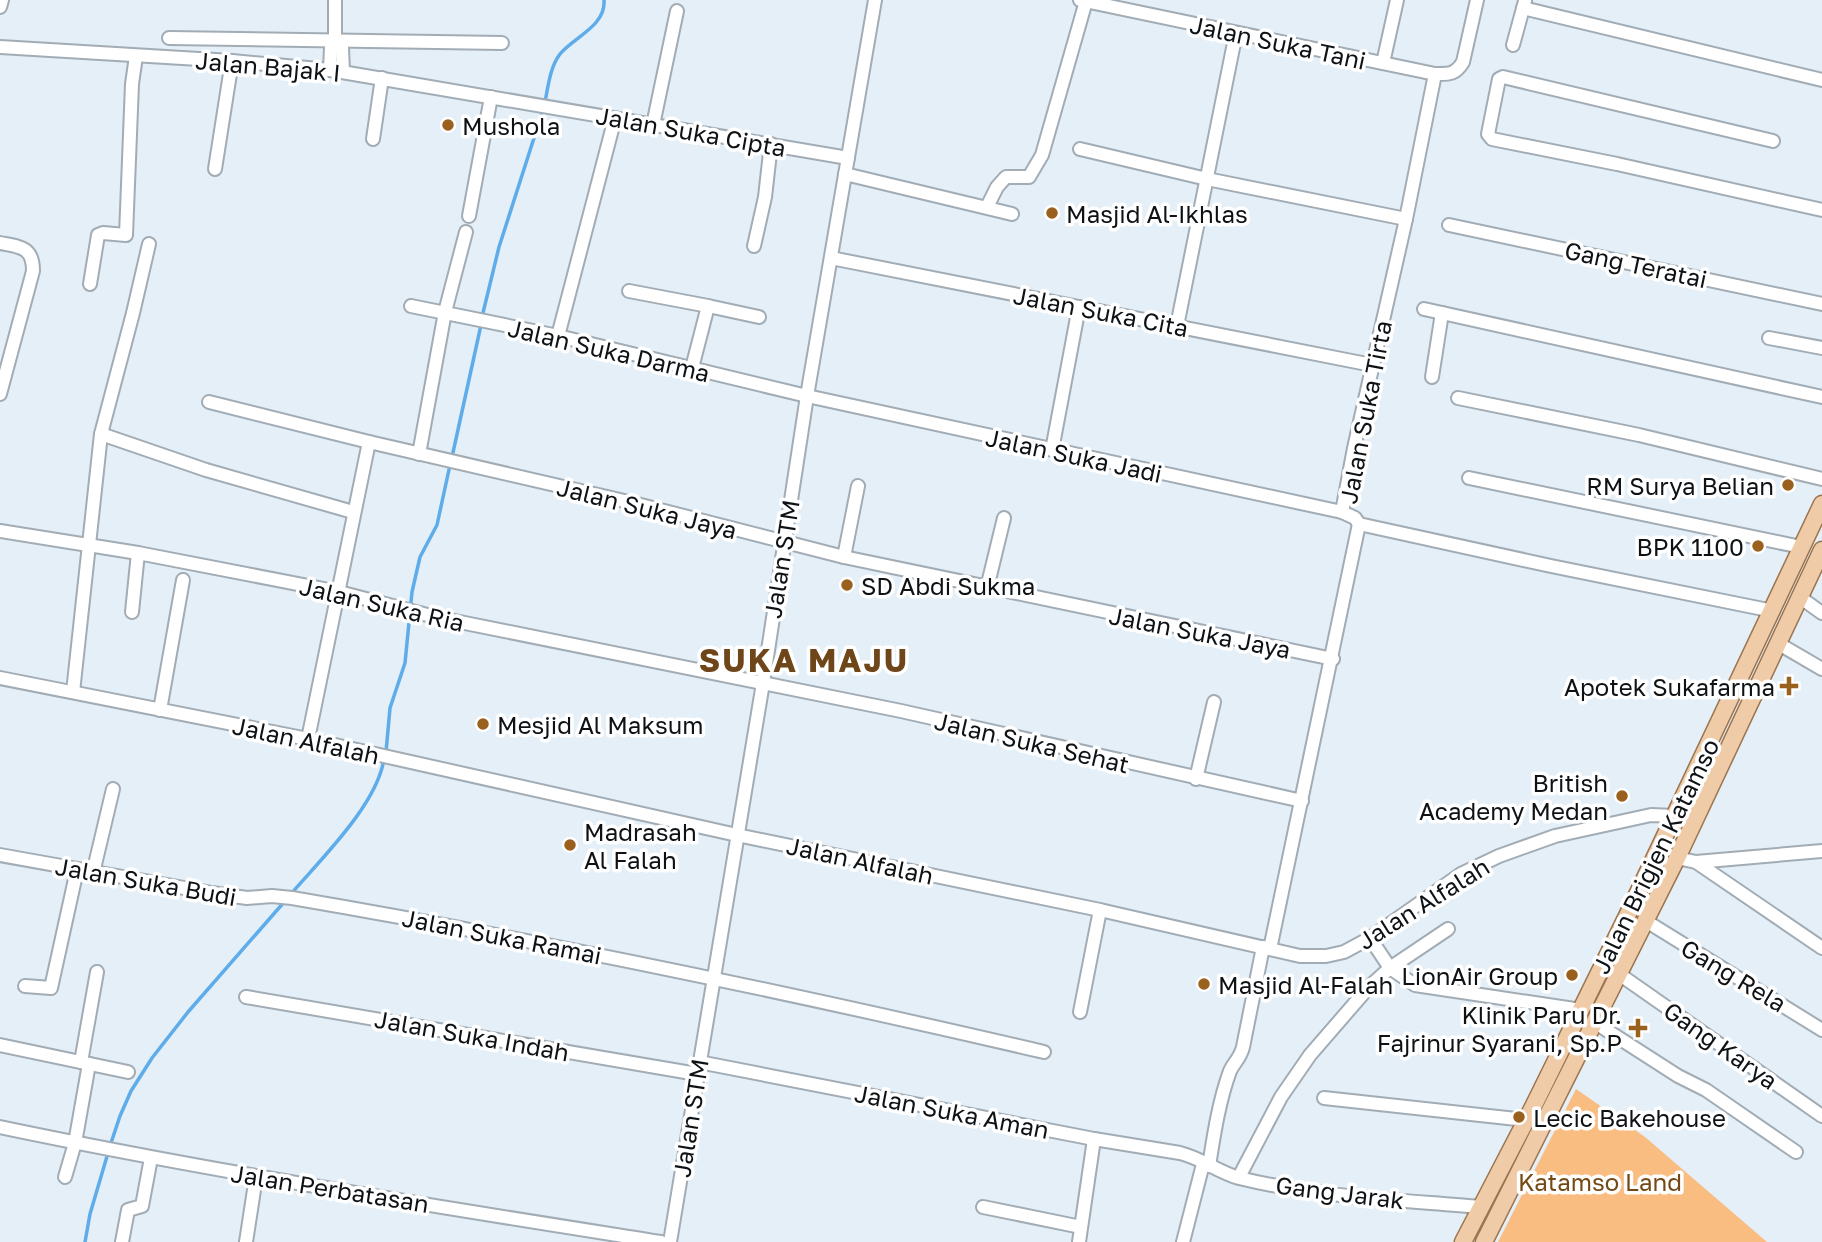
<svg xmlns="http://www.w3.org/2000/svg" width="1822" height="1242" viewBox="0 0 1822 1242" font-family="'Golos Text',sans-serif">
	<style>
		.green { fill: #f9bc81 }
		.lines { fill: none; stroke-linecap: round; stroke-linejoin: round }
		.stream { stroke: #5eace9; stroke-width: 3.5 }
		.minor-casing { stroke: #a2acb5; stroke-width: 16 }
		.major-casing { stroke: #9a744e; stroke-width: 19 }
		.minor { stroke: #fff; stroke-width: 12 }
		.major { stroke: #f0cba7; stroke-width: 16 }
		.poi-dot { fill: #9a611e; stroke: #fff; stroke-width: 2.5 }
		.labels { text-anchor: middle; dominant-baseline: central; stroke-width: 7; stroke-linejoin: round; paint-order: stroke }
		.street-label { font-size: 24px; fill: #0e1215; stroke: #fff }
		.poi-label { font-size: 24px; fill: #0e1215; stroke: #fff; text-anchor: start }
		.park-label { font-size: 24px; fill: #754915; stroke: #fff }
		.district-label { font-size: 32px; font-weight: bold; letter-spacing: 2px; fill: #6e461a; stroke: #fff }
	</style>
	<rect width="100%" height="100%" fill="#e4eff8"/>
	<!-- green -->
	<polygon class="green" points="1576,1089 1645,1137 1767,1242 1498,1242"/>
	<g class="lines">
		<!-- stream -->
		<g class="stream">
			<path d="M545,102C548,87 550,67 560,54C574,37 606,26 604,0"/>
			<polyline points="482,317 499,247 543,110"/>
			<polyline points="452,457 481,325"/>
			<polyline points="386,752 390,708 405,663 412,592 420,557 437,525 450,465"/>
			<path d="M290,895C320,860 377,805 384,759"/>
			<polyline points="110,1146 120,1116 131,1091 152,1058 188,1012 285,901"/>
			<polyline points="85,1242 90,1214 108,1153"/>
		</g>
		<defs>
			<g id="minor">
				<path d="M1080,0L1435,74C1449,74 1455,75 1463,62L1477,0"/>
				<polyline points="0,7 2,0"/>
				<polyline points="1523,8 1822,80"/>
				<polyline points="169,38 502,43"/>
				<polyline points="335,40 342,47 343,72"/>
				<polyline points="1513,45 1525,1"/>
				<polyline points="0,47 232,61 330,70 848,158"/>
				<polyline points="1383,63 1397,0"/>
				<polyline points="330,70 331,47 335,40 335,0"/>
				<polyline points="653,125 677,11"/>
				<polyline points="373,139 382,78"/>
				<polyline points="1773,141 1503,77 1499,79 1488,134 1492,139 1617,164 1822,210"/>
				<polyline points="1080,149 1207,179 1406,219"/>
				<polyline points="215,169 232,61"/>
				<polyline points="845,174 1012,214"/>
				<polyline points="987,207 997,187 1006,177 1029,177 1042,155 1086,1"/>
				<polyline points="469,216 491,97"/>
				<polyline points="1449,225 1822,304"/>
				<path d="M0,243C21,247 33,247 33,271L0,394"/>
				<polyline points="754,246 765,197 771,144"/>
				<polyline points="831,258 1372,365"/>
				<polyline points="90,284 98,235 103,233 126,235 132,84 136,56"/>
				<polyline points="629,291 708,306 692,368"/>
				<polyline points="411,306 558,336 807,396 1342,512 1355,518 1359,524"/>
				<polyline points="708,306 759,317"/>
				<polyline points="1424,309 1822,397"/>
				<polyline points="1177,326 1236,33"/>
				<polyline points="558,336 615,118"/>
				<polyline points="1769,338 1822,348"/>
				<polyline points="1432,377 1442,313"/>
				<polyline points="1458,398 1639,435 1822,479"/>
				<polyline points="209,402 369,442 633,503 844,557 1333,659"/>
				<polyline points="101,434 133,313 149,244"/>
				<polyline points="1052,450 1079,307"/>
				<polyline points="419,454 445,312 466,232"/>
				<polyline points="1469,478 1801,547"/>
				<polyline points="1342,512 1354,448 1406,219 1435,74"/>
				<polyline points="1359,524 1551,566 1773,611"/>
				<polyline points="0,531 138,553 339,592 435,617 901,711 1302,801"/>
				<polyline points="844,557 858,486"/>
				<polyline points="987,588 1004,518"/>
				<polyline points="1801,598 1822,613"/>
				<polyline points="132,612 138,553"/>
				<polyline points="1779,644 1822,669"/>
				<polyline points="0,678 308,739 737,835 1100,910 1300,956 1326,956 1344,952 1370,938 1461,874 1499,856 1555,836 1651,815 1675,816 1694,822"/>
				<polyline points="73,692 101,434 206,470 353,512"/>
				<polyline points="160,710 183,580"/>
				<polyline points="308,739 369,442"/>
				<polyline points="1196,779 1214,702"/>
				<path d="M0,855L212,893L247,898L272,896L292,898C544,941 795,994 1044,1052"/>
				<polyline points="1677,858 1696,862 1822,851"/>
				<polyline points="1696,862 1822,948"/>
				<polyline points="93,873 113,789"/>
				<polyline points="1646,921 1822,1030"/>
				<polyline points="1370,938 1390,968 1415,985 1581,1010"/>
				<polyline points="1270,949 1359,524"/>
				<polyline points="1619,974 1822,1116"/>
				<polyline points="25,986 51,988 77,870"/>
				<polyline points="246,997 697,1074"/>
				<polyline points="1080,1012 1100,910"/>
				<polyline points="1594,1022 1678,1076 1706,1090 1796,1152"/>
				<polyline points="0,1045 128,1072"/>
				<polyline points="81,1062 97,972"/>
				<path d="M699,1062L1094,1139L1180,1153C1201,1158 1218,1172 1239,1178C1317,1197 1400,1200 1480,1207"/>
				<polyline points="1324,1098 1526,1120"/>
				<path d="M0,1127C219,1173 440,1207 661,1242"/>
				<path d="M1209,1166C1214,1134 1219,1101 1230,1071C1234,1062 1240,1059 1243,1047L1263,947"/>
				<polyline points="65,1177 75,1143 89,1064"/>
				<polyline points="1239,1177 1281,1097 1310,1055 1368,988 1390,968 1448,929"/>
				<polyline points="983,1207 1081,1227"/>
				<polyline points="122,1242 128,1210 142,1206 151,1158"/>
				<polyline points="246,1242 256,1177"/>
				<polyline points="670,1242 763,683 807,396 875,0"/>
				<polyline points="1079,1242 1094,1139"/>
				<polyline points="1183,1242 1203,1164"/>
			</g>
			<g id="major">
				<polyline points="1463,1242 1534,1105 1627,916 1822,504"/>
				<polyline points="1484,1242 1677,858 1822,550"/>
			</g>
		</defs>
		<!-- minor casing -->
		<use href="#minor" class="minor-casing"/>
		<!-- major casing -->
		<use href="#major" class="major-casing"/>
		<!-- minor -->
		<use href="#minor" class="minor"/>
		<!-- major -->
		<use href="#major" class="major"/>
	</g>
	<!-- markers -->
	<g class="poi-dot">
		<circle cx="448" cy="125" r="7"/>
		<circle cx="1052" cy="213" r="7"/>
		<circle cx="1788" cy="485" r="7"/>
		<circle cx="1758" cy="546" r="7"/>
		<circle cx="847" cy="585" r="7"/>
		<path d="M1785.5 675.5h7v7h7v7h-7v7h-7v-7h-7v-7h7z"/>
		<circle cx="483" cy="724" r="7"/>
		<circle cx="1622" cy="796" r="7"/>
		<circle cx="570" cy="845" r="7"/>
		<circle cx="1572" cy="975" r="7"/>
		<circle cx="1204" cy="984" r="7"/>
		<path d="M1634.5 1017.5h7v7h7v7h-7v7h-7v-7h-7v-7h7z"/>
		<circle cx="1519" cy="1117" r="7"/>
	</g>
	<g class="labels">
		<!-- street labels -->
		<g class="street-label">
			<text transform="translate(1278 42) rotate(12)">Jalan Suka Tani</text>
			<text transform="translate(268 66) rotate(5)">Jalan Bajak I</text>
			<text transform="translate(691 131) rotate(10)">Jalan Suka Cipta</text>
			<text transform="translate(1636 264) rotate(12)">Gang Teratai</text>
			<text transform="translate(1101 311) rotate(11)">Jalan Suka Cita</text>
			<text transform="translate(609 350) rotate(13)">Jalan Suka Darma</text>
			<text transform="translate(1365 412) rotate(-79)">Jalan Suka Tirta</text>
			<text transform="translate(1074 455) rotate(12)">Jalan Suka Jadi</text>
			<text transform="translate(647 508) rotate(14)">Jalan Suka Jaya</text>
			<text transform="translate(781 559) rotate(-81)">Jalan STM</text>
			<text transform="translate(382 604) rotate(13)">Jalan Suka Ria</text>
			<text transform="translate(1200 632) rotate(11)">Jalan Suka Jaya</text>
			<text transform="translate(306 740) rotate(12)">Jalan Alfalah</text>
			<text transform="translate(1032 742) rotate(13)">Jalan Suka Sehat</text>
			<text transform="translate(1655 856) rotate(-64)">Jalan Brigjen Katamso</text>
			<text transform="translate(860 860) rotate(12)">Jalan Alfalah</text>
			<text transform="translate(146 881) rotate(10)">Jalan Suka Budi</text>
			<text transform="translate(1423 903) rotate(-32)">Jalan Alfalah</text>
			<text transform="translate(502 936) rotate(11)">Jalan Suka Ramai</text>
			<text transform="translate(1734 975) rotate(31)">Gang Rela</text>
			<text transform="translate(472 1035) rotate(10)">Jalan Suka Indah</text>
			<text transform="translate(1721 1045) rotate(35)">Gang Karya</text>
			<text transform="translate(952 1111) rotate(11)">Jalan Suka Aman</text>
			<text transform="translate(690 1118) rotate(-81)">Jalan STM</text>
			<text transform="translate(330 1188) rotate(9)">Jalan Perbatasan</text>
			<text transform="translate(1340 1192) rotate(7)">Gang Jarak</text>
		</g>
		<!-- poi labels -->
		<g class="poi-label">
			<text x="462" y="125">Mushola</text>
			<text x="1066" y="213">Masjid Al-Ikhlas</text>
			<text x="1774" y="485" text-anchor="end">RM Surya Belian</text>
			<text x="1744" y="546" text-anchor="end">BPK 1100</text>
			<text x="861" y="585">SD Abdi Sukma</text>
			<text x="1775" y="686" text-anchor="end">Apotek Sukafarma</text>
			<text x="497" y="724">Mesjid Al Maksum</text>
			<text x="1608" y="782" text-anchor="end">British<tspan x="1608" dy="28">Academy Medan</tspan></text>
			<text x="584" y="831">Madrasah<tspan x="584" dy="28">Al Falah</tspan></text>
			<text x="1558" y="975" text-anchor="end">LionAir Group</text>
			<text x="1218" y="984">Masjid Al-Falah</text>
			<text x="1622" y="1014" text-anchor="end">Klinik Paru Dr.<tspan x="1622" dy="28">Fajrinur Syarani, Sp.P</tspan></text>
			<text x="1533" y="1117">Lecic Bakehouse</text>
		</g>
		<!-- park labels -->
		<g class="park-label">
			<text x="1600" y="1181">Katamso Land</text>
		</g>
		<!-- district labels -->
		<g class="district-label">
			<text x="804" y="660">SUKA MAJU</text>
		</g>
	</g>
</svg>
